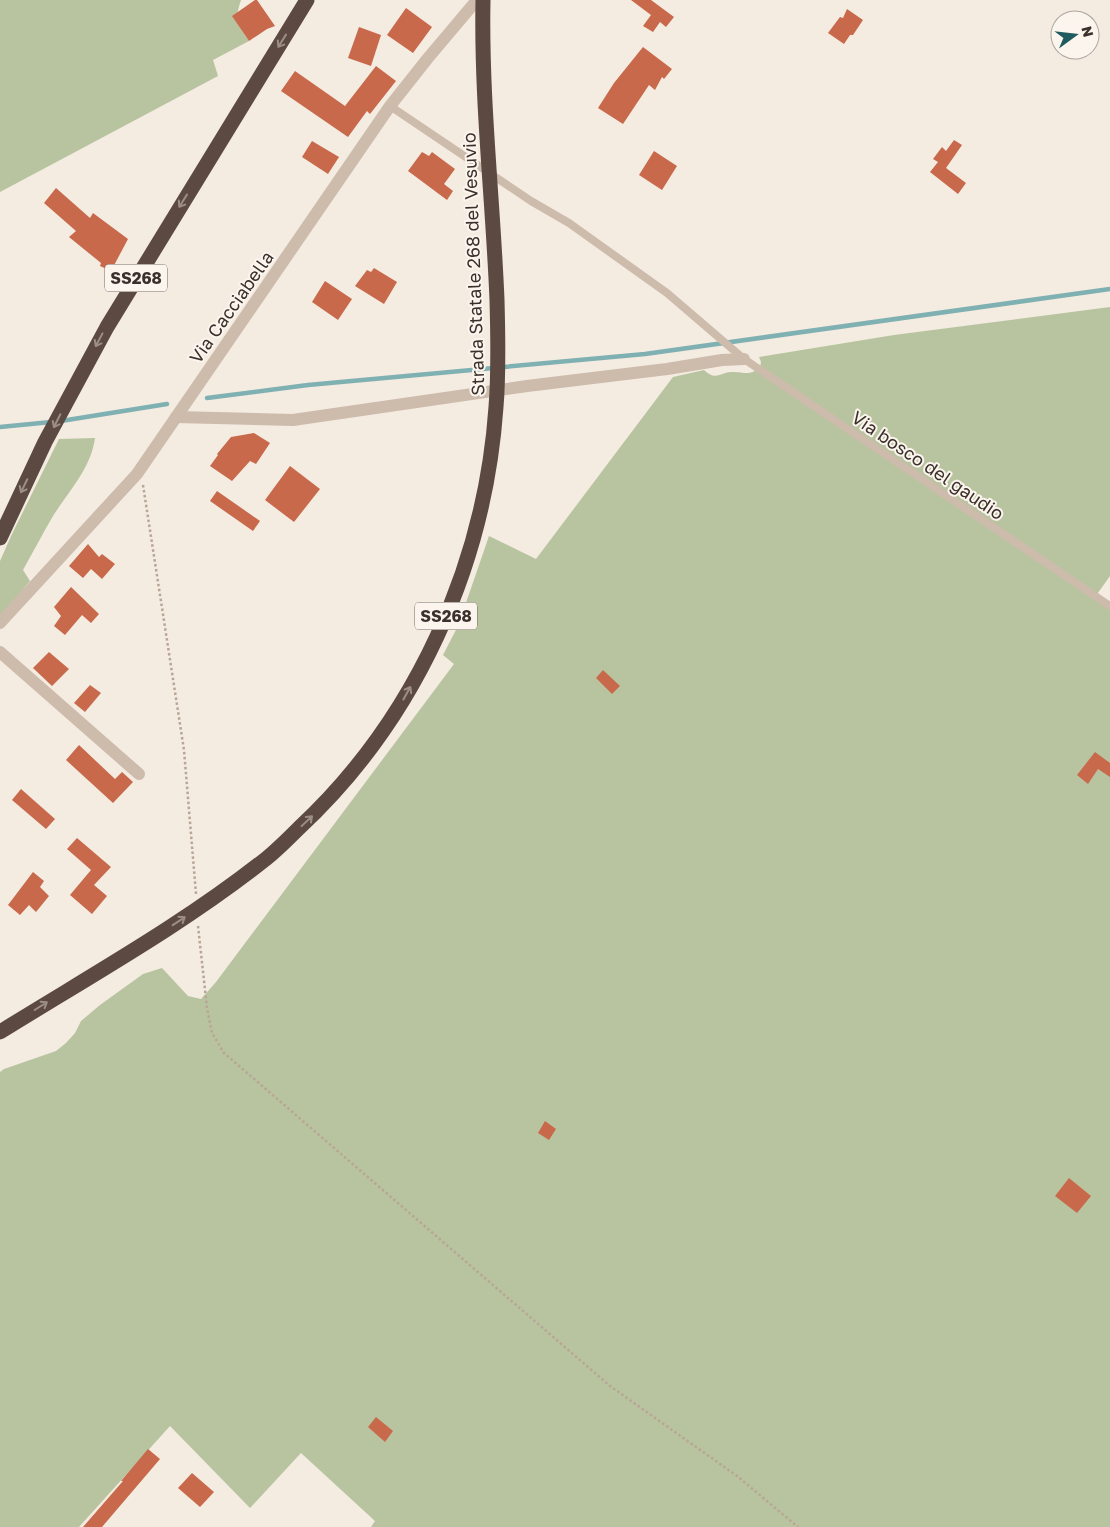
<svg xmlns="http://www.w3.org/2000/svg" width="1110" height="1527" viewBox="0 0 1110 1527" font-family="'Golos Text',sans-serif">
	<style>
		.green { fill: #b8c4a0 }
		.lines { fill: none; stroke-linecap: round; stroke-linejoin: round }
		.stream { stroke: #7fb0b2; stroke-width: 4.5 }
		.building { fill: #c8694b }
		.path { stroke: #b9a596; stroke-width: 2.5; stroke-dasharray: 2.5 2.5; stroke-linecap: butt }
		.lane { stroke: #cdbbac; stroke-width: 8 }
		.street { stroke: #cdbbac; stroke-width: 12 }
		.highway { stroke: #5c4a42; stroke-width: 15 }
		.highway-bridge { stroke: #5c4a42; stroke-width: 15 }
		.oneway { stroke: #9c8e87 }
		.labels { text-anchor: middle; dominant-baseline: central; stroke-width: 4; stroke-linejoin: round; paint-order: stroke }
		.shield { fill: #fbf5ee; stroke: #756b66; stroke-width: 1 }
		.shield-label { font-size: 16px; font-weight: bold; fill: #3b302b }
		.street-label { font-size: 18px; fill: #3b302b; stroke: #fbf5ee }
	</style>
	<rect width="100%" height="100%" fill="#f4ebe1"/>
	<!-- green -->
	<g class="green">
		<path d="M0,0H241C234,21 237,23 249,41L213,60L218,76L0,192Z"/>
		<path d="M1110,307V576L1095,597L1110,607V1527H371L375,1521L301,1453L250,1508L170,1426L79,1527H0V1072L4,1069L56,1051L66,1043L75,1033L81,1021L100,1005L143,974L162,968L188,996L201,999L216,982L454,664L443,655L458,626L489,536L536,559L673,377L704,370C716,381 719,373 731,372C744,371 747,377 760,368L761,362L759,357L894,335Z"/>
		<path d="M95,438C91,468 69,491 53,516C43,533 33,552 23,570L30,581L0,617V561L12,534L59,439Z"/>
	</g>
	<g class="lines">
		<!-- stream -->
		<g class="stream">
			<polyline points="207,398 308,385 645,354 1110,289"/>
			<polyline points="61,421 167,404"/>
			<polyline points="0,427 51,422"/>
		</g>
	</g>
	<!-- building -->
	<g class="building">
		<polygon points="255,0 257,0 275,26 267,29 249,41 232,16"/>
		<polygon points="631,0 651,0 674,17 666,27 660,22 653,32 643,26 651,15"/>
		<polygon points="406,8 432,27 413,53 387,35"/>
		<polygon points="847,9 863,20 853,35 850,35 844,44 828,33 840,17 843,18"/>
		<polygon points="359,27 381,35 371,66 348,58"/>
		<polygon points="643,47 672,69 664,79 662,77 655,90 649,85 623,124 598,108 614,83"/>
		<polygon points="376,66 396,81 370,114 367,111 348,137 281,91 295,71 345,106"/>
		<polygon points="954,140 962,145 946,168 966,183 958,194 930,172 938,162 933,159 942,147 946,151"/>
		<polygon points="312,141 339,157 328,174 302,157"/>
		<polygon points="654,151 677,166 662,190 639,175"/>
		<polygon points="422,152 429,156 432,152 455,169 444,184 453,191 447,200 408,171"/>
		<polygon points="56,188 90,218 93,213 128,239 111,271 100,266 101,263 69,237 76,231 44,203"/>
		<polygon points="374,268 397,282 384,304 355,286 367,270 371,272"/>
		<polygon points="325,281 352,299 338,320 312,302"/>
		<polygon points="254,433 270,443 256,464 250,461 232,481 210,466 218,455 217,454 231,437"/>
		<polygon points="290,466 320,489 294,522 265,500"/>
		<polygon points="217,491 260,521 253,531 210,501"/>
		<polygon points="88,544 99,557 102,554 115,564 102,579 91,569 83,578 69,566"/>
		<polygon points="71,587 99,614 91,623 82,615 65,635 54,626 61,616 54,607"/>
		<polygon points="49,652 69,669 52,686 33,668"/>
		<polygon points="603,670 620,686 612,694 596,678"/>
		<polygon points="90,685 101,693 85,712 74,703"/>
		<polygon points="79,745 115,779 122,772 133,782 113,803 66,760"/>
		<polygon points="1095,752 1110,763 1110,777 1098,769 1088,784 1077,775"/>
		<polygon points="21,789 55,819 46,829 12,800"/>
		<polygon points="77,838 111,867 94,885 107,896 92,914 70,895 91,870 67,849"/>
		<polygon points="33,872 44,881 40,887 49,896 36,912 29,905 20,915 8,905"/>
		<polygon points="545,1121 556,1129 549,1140 538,1133"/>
		<polygon points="1069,1178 1091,1196 1077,1213 1055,1196"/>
		<polygon points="376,1417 393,1431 385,1442 368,1427"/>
		<polygon points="148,1449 160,1459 102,1527 83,1527 123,1481 121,1481"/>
		<polygon points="192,1473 214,1492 200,1507 178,1488"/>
	</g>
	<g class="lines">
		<!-- path -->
		<g class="path">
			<polyline points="143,485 184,750 196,894"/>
			<polyline points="198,926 207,1008 212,1033 224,1053 610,1386 737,1476 798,1527"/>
		</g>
		<!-- lane -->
		<polyline class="lane" points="390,106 531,201 569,223 667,293 744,359 1110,606"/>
		<!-- street -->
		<g class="street">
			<polyline points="176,417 293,420 527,386 667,369 722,360 744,359"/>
			<polyline points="0,623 137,474 390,106 428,58 477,0"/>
			<polyline points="0,652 139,774"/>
		</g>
		<!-- highway -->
		<polyline class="highway" points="0,538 45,442 107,327 307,0"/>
		<!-- highway-bridge -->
		<path class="highway-bridge" d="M0,1032C90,976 184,924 267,858C278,849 289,838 299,828C416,719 485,565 496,407C499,371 498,336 497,300C493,200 481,100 483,0"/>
	</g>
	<!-- one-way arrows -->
	<defs><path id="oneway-shaft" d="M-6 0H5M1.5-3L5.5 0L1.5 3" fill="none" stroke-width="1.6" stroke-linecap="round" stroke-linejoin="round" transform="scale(1.25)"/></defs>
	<g class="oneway">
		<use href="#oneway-shaft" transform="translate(282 41) rotate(122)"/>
		<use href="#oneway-shaft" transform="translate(183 201) rotate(122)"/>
		<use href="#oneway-shaft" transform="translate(99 340) rotate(118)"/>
		<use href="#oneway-shaft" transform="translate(57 421) rotate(117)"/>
		<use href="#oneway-shaft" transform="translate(24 486) rotate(116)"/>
		<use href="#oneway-shaft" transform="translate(407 693) rotate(-61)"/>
		<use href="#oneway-shaft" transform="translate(307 821) rotate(-43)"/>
		<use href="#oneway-shaft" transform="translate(179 921) rotate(-33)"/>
		<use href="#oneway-shaft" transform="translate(41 1006) rotate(-32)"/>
	</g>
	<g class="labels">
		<!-- shield labels -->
		<g class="shield">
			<rect x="105" y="264.5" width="62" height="27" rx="4"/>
			<rect x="415" y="602.5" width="62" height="27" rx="4"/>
		</g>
		<g class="shield-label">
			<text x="136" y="278">SS268</text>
			<text x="446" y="616">SS268</text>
		</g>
		<!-- street labels -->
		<g class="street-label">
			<text transform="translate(473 264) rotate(-92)">Strada Statale 268 del Vesuvio</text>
			<text transform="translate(231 307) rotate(-55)">Via Cacciabella</text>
			<text transform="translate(928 465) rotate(34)">Via bosco del gaudio</text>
		</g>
	</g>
	<!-- north arrow -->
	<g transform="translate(1075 35) rotate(75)"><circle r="24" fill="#fbf5ee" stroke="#aea6a0"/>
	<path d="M0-4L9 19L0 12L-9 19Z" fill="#1f5a5e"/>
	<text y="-8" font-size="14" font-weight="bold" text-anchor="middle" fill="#3b302b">N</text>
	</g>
</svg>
